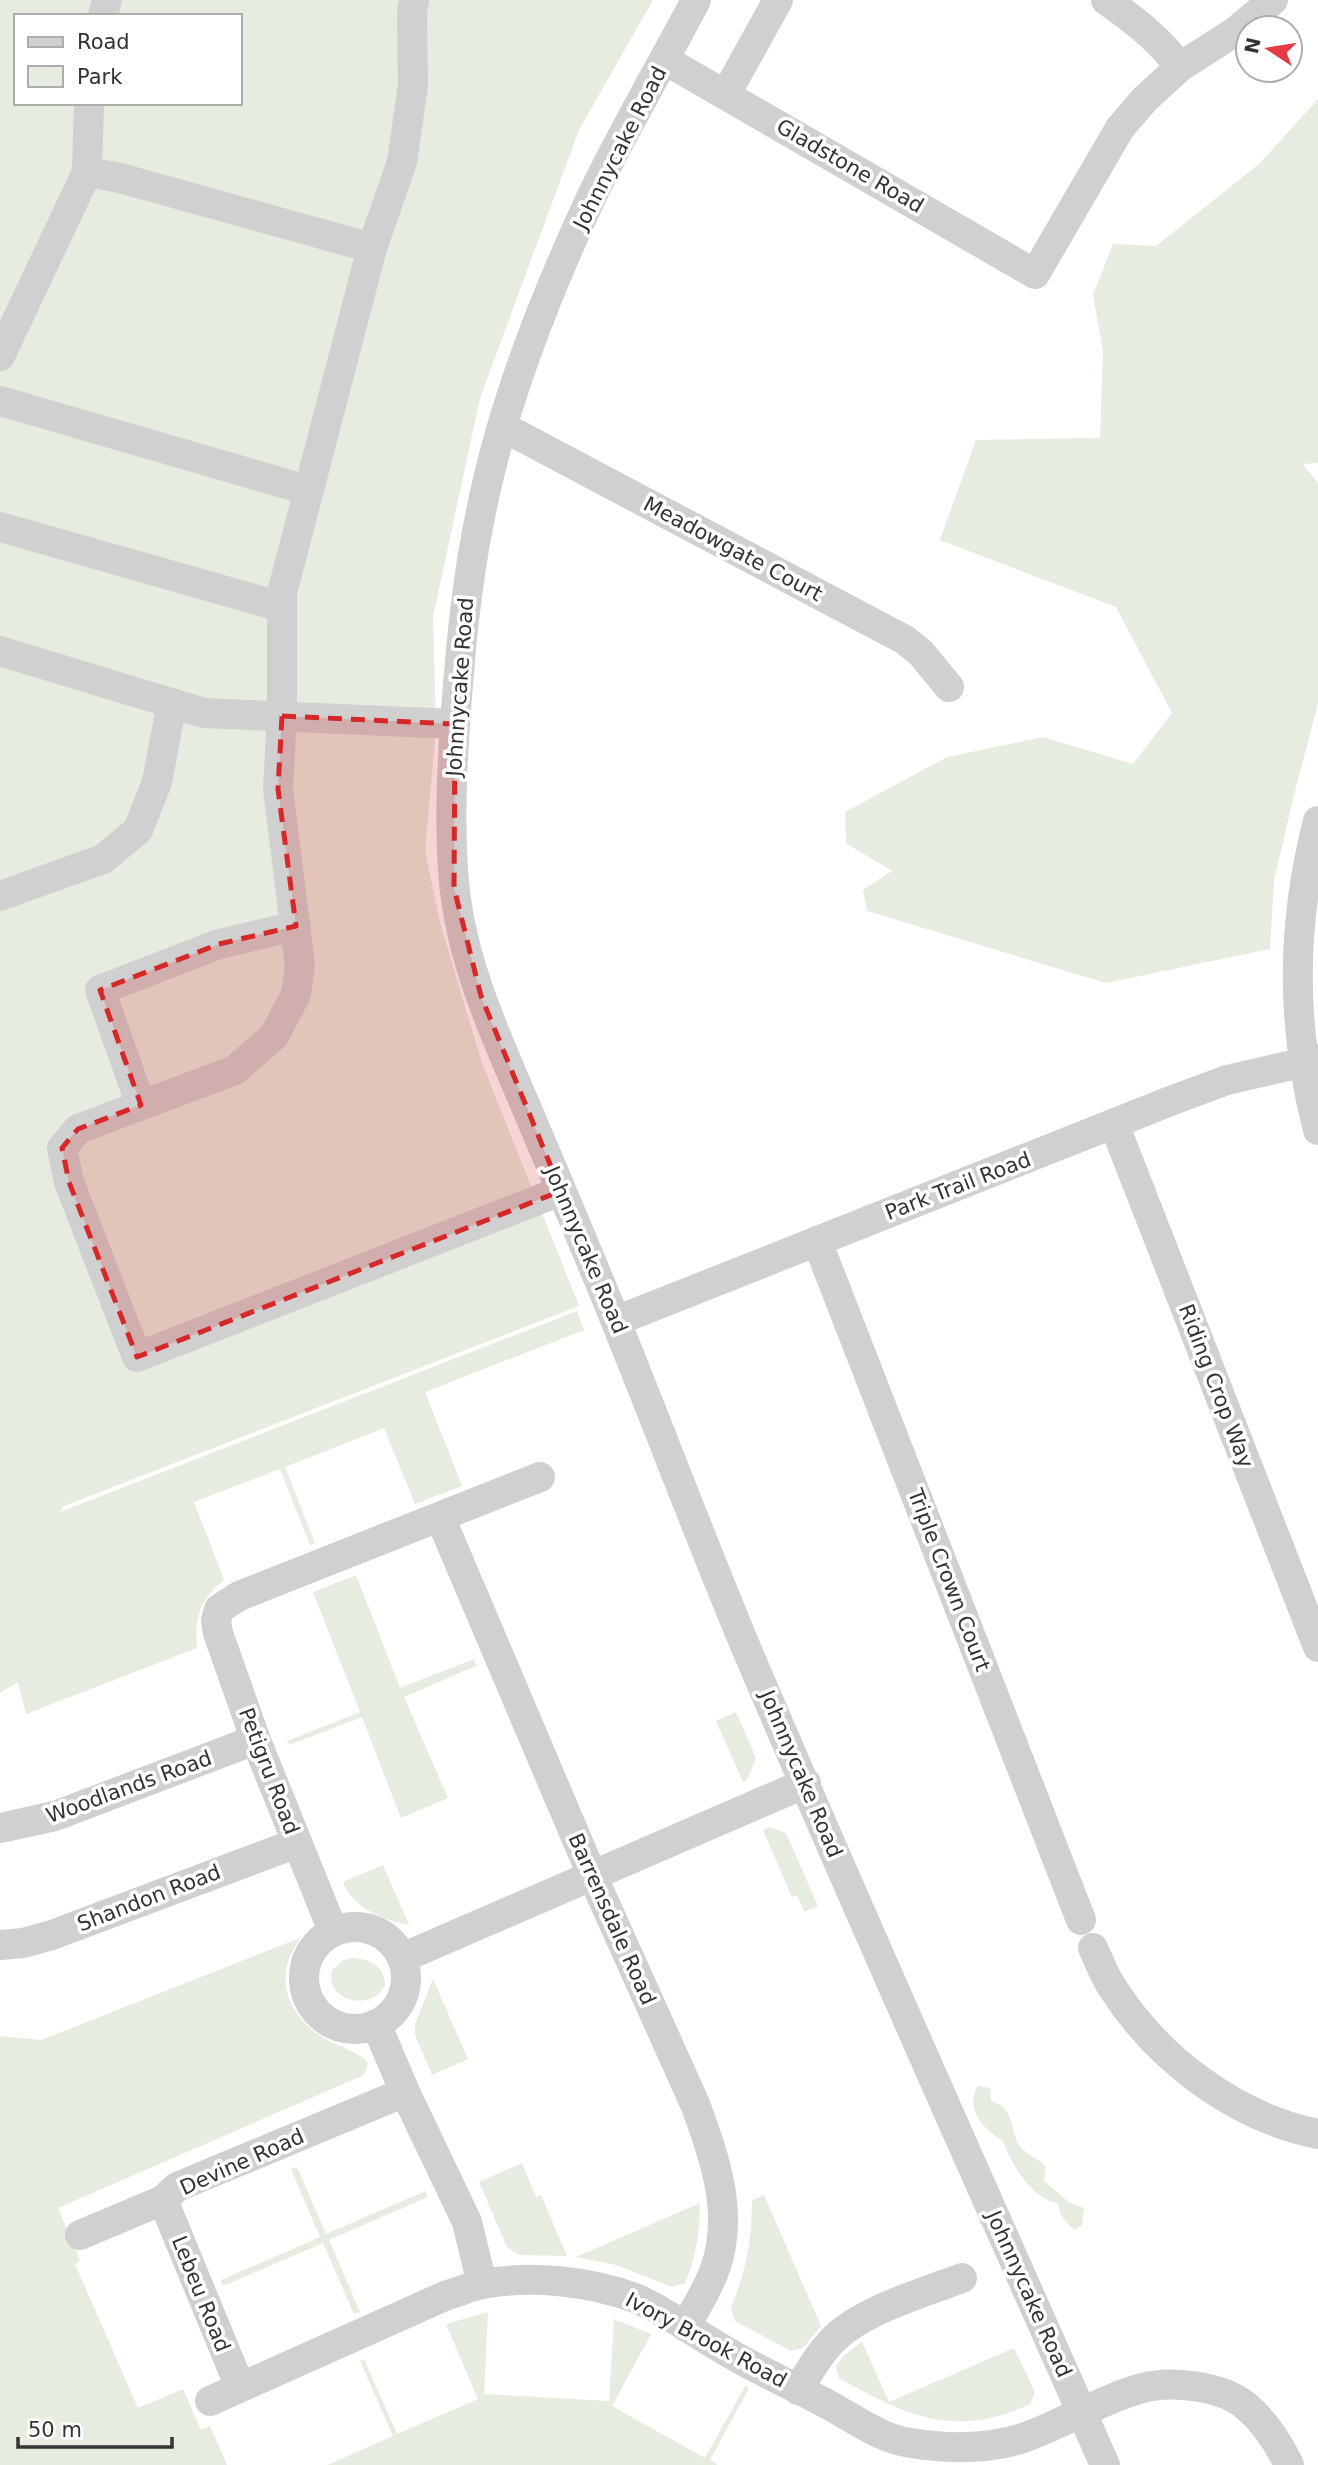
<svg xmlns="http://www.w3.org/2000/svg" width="1318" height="2465" viewBox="0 0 1318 2465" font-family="'DejaVu Sans',sans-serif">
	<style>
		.green { fill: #e6ecdf; fill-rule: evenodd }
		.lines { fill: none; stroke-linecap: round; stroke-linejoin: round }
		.minor { stroke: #d0d0d0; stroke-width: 30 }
		.marked { fill: #d62828; fill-opacity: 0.2; stroke: #d62828; stroke-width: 5; stroke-dasharray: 14 9; stroke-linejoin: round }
		.labels { text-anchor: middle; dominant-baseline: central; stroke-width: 7; stroke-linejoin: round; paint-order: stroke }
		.street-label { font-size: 21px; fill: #333; stroke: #fff }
	</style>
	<rect width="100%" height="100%" fill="#fff"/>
	<!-- green -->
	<g class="green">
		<path d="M0,0H653L579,130L480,398L433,617L436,729L425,850L440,923L482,1063L579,1306L64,1506L60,1512L577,1311L584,1330L425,1392L462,1486L415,1504L384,1428L285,1467L315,1543L310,1545L280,1469L194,1502L224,1580C200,1599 194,1618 197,1648L26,1714L18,1682L0,1693ZM16,16H240V103H16Z"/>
		<polygon points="1318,99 1318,463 1303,464 1318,483 1318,703 1292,803 1274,881 1270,949 1106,983 867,911 863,890 892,871 846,843 845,812 947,757 1043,737 1133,764 1172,713 1116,607 940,540 976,440 1100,438 1103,351 1093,295 1113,244 1156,246 1259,164"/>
		<polygon points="356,1575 400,1688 474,1659 476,1666 404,1697 448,1798 401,1818 362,1717 289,1745 287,1741 360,1712 313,1592"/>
		<polygon points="736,1712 756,1758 747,1780 743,1782 716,1721"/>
		<polygon points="770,1827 786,1833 818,1906 804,1912 797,1895 792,1897 763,1830"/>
		<path d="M383,1865L409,1925C383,1920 353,1908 343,1882Z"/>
		<path d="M300,1938C296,1946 290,1954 288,1962C277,1996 302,2028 331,2042C344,2049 358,2051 368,2063L364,2075L58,2208L80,2261L75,2264L138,2408L183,2389L201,2430L210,2426L227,2465H0V2036L41,2040Z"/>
		<path d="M353,1958C370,1959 385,1967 385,1985C372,2013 324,2001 332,1970L344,1960Z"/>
		<polygon points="433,1979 468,2059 432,2075 415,2035 415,2024"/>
		<path d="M978,2086L990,2088L991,2101C1018,2108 1008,2135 1023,2150C1030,2156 1039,2160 1046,2166L1044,2181L1070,2203L1084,2208L1082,2225L1074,2230L1062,2217L1057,2203C1031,2197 1012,2166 1003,2141C984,2129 964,2110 978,2086Z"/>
		<polygon points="522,2163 536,2197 541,2195 567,2256 519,2255 507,2247 479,2182"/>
		<polygon points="297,2167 326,2234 425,2191 428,2197 329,2240 360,2312 354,2314 323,2243 223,2286 221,2280 320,2237 291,2169"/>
		<path d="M764,2195L821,2326L803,2348L791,2351L735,2321L731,2308C746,2272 752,2239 752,2200Z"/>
		<path d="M700,2203C700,2232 696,2257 685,2283L672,2287L616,2265L576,2257Z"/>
		<polygon points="488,2312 484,2394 609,2401 614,2319 651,2334 612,2406 705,2458 745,2386 749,2388 710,2460 718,2465 327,2465 393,2436 360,2361 364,2359 397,2434 478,2399 446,2324"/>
		<path d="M862,2342L889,2402L1014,2348L1035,2392L1030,2404C954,2439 907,2416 839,2378L836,2366L843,2356Z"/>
	</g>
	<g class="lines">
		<!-- minor -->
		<g class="minor">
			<path d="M696,0C661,67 622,132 590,200C544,299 502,405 481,512C467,578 461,644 456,710C452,767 449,825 454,882C461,961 496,1037 527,1109C556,1178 586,1248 614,1317C659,1428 701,1540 747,1650C863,1923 985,2194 1105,2465"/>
			<path d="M1106,0C1134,20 1159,39 1180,67"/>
			<polyline points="103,16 107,0"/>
			<polyline points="665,60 1035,274 1120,128 1145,99 1180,67 1236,31 1273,0"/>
			<polyline points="726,94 778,0"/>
			<polyline points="87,172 89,103"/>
			<polyline points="372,248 402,162 413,85 412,13 414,0"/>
			<polyline points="0,356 87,172 120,178 372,248 282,593 282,716 278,789 300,966 296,994 274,1036 235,1070 78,1129 62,1148 69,1182 137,1357 561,1191"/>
			<polyline points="0,401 307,490"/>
			<polyline points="503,427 905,640 921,653 949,687"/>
			<polyline points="0,527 282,607"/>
			<polyline points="0,651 204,713 455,724"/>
			<path d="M1318,821C1291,927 1291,1025 1318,1130"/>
			<polyline points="0,896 103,859 138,830 157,782 172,703"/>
			<polyline points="141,1105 100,990 219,944 296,926"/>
			<polyline points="1114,1124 1318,1647"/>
			<polyline points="817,1241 1081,1920"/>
			<polyline points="616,1321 1173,1100 1227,1080 1318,1059"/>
			<path d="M440,1517L592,1875L695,2104C714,2156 735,2213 715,2269C708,2289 695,2308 686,2327"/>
			<polyline points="0,1828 55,1816 239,1746 255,1738"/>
			<circle cx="355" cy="1978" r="51"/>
			<polyline points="333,1931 255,1738 218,1633 216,1621 219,1609 239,1596 540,1477"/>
			<polyline points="0,1945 23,1943 52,1935 297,1843"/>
			<path d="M1093,1948C1099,1961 1104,1975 1112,1987C1157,2058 1234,2117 1318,2134"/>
			<polyline points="402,1958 806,1783"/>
			<polyline points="376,2024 405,2092 467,2222 482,2284"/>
			<polyline points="163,2200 240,2387"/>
			<polyline points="80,2235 163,2200 177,2187 405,2092"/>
			<path d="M798,2390C809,2372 820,2352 836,2337C865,2310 924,2292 962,2278"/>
			<path d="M210,2401L447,2295C459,2292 471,2286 483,2284C532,2275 588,2281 635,2298C664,2310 702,2338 731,2354C761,2372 794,2386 825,2403C852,2417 880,2439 911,2443C949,2449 989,2450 1026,2437C1065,2423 1100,2400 1139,2389C1169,2380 1221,2385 1246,2406C1265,2422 1278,2442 1289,2465"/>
		</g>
	</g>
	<!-- marked area -->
	<path class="marked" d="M282,716L455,724L454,888L481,996L561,1191L137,1357L69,1182L62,1148L78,1129L141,1105L100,990L219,944L296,926L278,789Z"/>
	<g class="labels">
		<!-- street labels -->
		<g class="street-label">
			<text transform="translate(620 148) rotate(-63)">Johnnycake Road</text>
			<text transform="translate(850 166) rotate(30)">Gladstone Road</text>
			<text transform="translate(733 549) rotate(28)">Meadowgate Court</text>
			<text transform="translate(460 687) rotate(-86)">Johnnycake Road</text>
			<text transform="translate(958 1186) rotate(-21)">Park Trail Road</text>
			<text transform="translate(586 1250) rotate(67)">Johnnycake Road</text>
			<text transform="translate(1216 1386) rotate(69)">Riding Crop Way</text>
			<text transform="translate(949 1580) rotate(69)">Triple Crown Court</text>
			<text transform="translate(269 1771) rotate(69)">Petigru Road</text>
			<text transform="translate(801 1774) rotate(67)">Johnnycake Road</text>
			<text transform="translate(129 1787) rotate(-20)">Woodlands Road</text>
			<text transform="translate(149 1898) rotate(-21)">Shandon Road</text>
			<text transform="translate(612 1919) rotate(66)">Barrensdale Road</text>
			<text transform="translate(242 2162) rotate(-24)">Devine Road</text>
			<text transform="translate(201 2294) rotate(68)">Lebeu Road</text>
			<text transform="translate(1029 2294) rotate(66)">Johnnycake Road</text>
			<text transform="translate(706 2340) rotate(28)">Ivory Brook Road</text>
		</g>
	</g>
	<!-- legend -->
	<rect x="14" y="14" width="228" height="91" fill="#ffffff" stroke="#adadad" stroke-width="2"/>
	<rect x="28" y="37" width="35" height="10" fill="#d0d0d0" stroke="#adadad" stroke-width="2"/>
	<text x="77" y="49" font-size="21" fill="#333333">Road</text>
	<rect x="28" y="66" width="35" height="21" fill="#e6ecdf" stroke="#adadad" stroke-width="2"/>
	<text x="77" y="84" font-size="21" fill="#333333">Park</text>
	<!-- north arrow -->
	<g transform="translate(1269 49) rotate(282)"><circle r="33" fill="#ffffff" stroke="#adadad" stroke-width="2"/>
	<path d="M0-5L12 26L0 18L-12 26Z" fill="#e63946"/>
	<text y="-10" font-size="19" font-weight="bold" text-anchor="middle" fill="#333333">N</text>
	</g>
	<!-- scale -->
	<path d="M18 2437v10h154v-10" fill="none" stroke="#333333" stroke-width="3.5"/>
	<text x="28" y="2437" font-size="21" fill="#333333" stroke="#ffffff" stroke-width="5" paint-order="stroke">50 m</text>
</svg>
